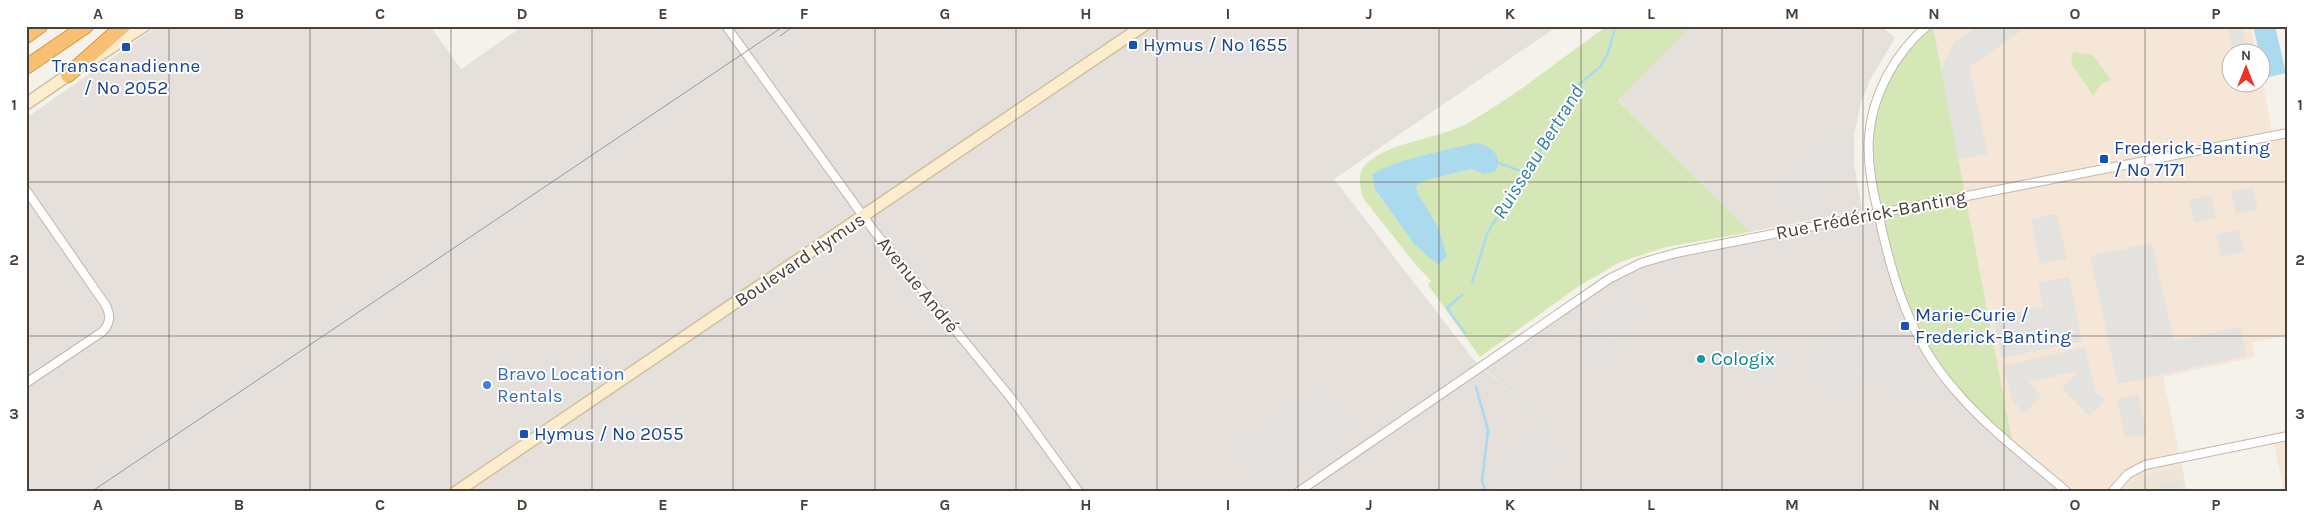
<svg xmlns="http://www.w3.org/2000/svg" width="2314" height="518" viewBox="0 0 2314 518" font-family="Karla,sans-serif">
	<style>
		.commercial { fill: #f5e6d8 }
		.industrial { fill: #e5e0dc }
		.education { fill: #ede5d6 }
		.green { fill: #d5e7b6; fill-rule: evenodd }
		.parking { fill: #e4e2df }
		.water { fill: #abd9ee }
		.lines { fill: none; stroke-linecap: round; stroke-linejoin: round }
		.stream { stroke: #abd9ee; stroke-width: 2.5 }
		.street-casing { stroke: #c0b8ae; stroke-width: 10 }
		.secondary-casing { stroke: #d2c09d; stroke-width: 14 }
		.highway-casing { stroke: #d89342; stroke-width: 16 }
		.street { stroke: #fff; stroke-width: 8 }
		.secondary { stroke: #fcedce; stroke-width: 11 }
		.highway { stroke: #f8c073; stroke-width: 14 }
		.tram { stroke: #999; stroke-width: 1 }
		.grid { fill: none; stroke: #494139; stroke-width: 1; stroke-opacity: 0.55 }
		.transit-dot { fill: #1a4fb4; stroke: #fff; stroke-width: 2 }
		.culture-dot { fill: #0f9aa8; stroke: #fff; stroke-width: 2 }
		.shop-dot { fill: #3f7fe0; stroke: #fff; stroke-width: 2 }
		.labels { text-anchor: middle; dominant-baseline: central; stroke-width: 4; stroke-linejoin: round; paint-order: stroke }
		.transit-label { font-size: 19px; fill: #164399; stroke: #fff; text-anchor: start }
		.street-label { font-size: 19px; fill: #494139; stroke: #fff }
		.culture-label { font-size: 19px; fill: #0d838f; stroke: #fff; text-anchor: start }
		.shop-label { font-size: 19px; fill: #366cbe; stroke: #fff; text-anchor: start }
		.water-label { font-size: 20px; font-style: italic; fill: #317ca2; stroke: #fff }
		.neatline { fill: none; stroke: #494139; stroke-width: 2 }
		.grid-label { font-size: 16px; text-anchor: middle; font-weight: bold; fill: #494139 }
	</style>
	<rect width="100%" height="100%" fill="#f5f1eb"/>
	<!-- commercial -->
	<g class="commercial">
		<polygon points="1933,26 2250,26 2256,52 2232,52 2232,82 2262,82 2262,79 2273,136 2288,133 2288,335 2252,343 2255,357 2163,377 2182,466 2144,474 2128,484 2121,492 2067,492 2013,446"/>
		<polygon points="2288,436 2288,492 2284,492 2273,439"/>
	</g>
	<!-- industrial -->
	<g class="industrial">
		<polygon points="158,26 430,26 461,69 523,26 1558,26 1334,179 1473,359 1550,427 1482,366 1609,279 1641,263 1878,214 1954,390 2067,492 26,492 26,118"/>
		<polygon points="1691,26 1881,26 1895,38 1871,78 1861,102 1854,135 1854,164 1862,210 1750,232 1618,99"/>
	</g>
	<!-- education -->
	<polygon class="education" points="2182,466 2187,492 2121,492 2127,484 2144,474"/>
	<!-- green -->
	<g class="green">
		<path d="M1607,26H1691L1618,100L1750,232L1666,247L1620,262L1579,286L1480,357L1428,285L1431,281L1416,265L1363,198C1360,188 1357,173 1365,165C1391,140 1439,140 1470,122C1518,94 1562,58 1607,26ZM1495,152L1484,174L1471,169L1420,182L1416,187V192L1438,227V264L1414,244L1375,189Z"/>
		<polygon points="1927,26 1933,26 2013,446 1954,390 1904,307 1869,172 1869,137 1883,83"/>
		<polygon points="2073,52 2093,55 2111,80 2101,84 2093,95 2071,63"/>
	</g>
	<!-- parking -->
	<g class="parking">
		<polygon points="1977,26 2018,26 2021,31 1969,67 1988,153 1959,160 1941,69 1954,42"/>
		<polygon points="2242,27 2247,52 2233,52 2228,30"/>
		<polygon points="1830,142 1847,158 1798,210 1781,193"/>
		<polygon points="2252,187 2258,210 2236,214 2231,192"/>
		<polygon points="2211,195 2216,218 2194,223 2189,200"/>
		<polygon points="2057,214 2067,259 2040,264 2031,219"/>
		<polygon points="2239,230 2244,252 2221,257 2216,235"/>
		<polygon points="2152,243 2174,341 2240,327 2247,356 2118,384 2090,256"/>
		<polygon points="2069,277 2082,341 2002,358 1994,317 2043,307 2038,283"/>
		<polygon points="1623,296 1639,309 1594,364 1583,356 1597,339 1591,334"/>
		<polygon points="1870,327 1906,358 1900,366 1922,385 1913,395 1872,360 1842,395 1808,366 1829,342 1838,349 1852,332 1860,338"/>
		<polygon points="2085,347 2095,391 2105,400 2089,416 2062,389 2078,371 2029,382 2042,395 2024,414 2012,400 2003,366"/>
		<polygon points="1324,394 1347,428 1268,482 1244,447"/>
		<polygon points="2138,394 2147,434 2125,438 2117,399"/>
		<polygon points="1539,436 1556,452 1525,485 1520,481 1519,492 1501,492 1502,476"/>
		<polygon points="2179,481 2182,492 2161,492 2160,485"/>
	</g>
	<!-- water -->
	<g class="water">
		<polygon points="2253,26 2275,26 2286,73 2265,78 2262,52 2259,52"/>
		<path d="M1476,143C1491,146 1503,154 1496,171L1484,174L1471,169L1420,182L1416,187L1417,192L1438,227L1447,256L1438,265L1414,244L1375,189L1372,175C1386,162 1454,148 1476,143Z"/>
	</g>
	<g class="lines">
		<!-- stream -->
		<g class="stream">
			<polyline points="1499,163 1528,174"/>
			<polyline points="1472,283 1487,234 1492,225 1528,174 1554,124 1577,86 1600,67 1608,53 1615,28"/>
			<polyline points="1462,295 1447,308 1465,333"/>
			<polyline points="1476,387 1488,430 1482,481 1486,492"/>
		</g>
		<defs>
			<g id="street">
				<polyline points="726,26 874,231 1011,398 1079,492"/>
				<path d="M1927,26C1895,53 1872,95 1869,137C1867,163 1872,188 1878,212C1892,278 1909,338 1955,390C1987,428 2029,459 2067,492"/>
				<path d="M26,190L105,304C111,315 111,323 102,332L26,383"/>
				<polyline points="1298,492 1609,279 1641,263 1676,253 2288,133"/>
				<polyline points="2112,492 2128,474 2145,465 2288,436"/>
			</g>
			<g id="secondary">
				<polyline points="92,60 144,26"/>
				<polyline points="26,104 74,71"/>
				<polyline points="456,492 1143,26"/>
			</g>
			<g id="highway">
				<polyline points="26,36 40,26"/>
				<polyline points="26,67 86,26"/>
				<polyline points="68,75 123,26"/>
			</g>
		</defs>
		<!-- street casing -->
		<use href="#street" class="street-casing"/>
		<!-- secondary casing -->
		<use href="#secondary" class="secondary-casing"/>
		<!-- highway casing -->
		<use href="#highway" class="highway-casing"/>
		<!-- street -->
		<use href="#street" class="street"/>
		<!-- secondary -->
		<use href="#secondary" class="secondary"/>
		<!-- highway -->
		<use href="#highway" class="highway"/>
		<!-- tram -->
		<g class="tram">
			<polyline points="780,36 794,26"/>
			<polyline points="91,492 784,26"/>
		</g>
	</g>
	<!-- grid -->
	<path class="grid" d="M169,26V492M310,26V492M451,26V492M592,26V492M733,26V492M875,26V492M1016,26V492M1157,26V492M1298,26V492M1439,26V492M1581,26V492M1722,26V492M1863,26V492M2004,26V492M2145,26V492M26,182H2288M26,336H2288"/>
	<!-- markers -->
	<g class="transit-dot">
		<rect x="1128" y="40" width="10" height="10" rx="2.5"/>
		<rect x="121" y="42" width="10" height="10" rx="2.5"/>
		<rect x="2099" y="154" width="10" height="10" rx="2.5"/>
		<rect x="1900" y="321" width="10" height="10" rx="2.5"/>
		<rect x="519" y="429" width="10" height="10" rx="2.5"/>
	</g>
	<circle class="culture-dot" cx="1701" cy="359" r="5"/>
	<circle class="shop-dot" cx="487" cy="385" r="5"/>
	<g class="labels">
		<!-- transit labels -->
		<g class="transit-label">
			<text x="1143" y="45">Hymus / No 1655</text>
			<text x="126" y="66" text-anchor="middle">Transcanadienne<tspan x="126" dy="22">/ No 2052</tspan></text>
			<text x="2114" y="148">Frederick-Banting<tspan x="2114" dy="22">/ No 7171</tspan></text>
			<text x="1915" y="315">Marie-Curie /<tspan x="1915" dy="22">Frederick-Banting</tspan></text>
			<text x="534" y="434">Hymus / No 2055</text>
		</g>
		<!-- street labels -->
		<g class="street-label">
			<text transform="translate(1871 215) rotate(-11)">Rue Frédérick-Banting</text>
			<text transform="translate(800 260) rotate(-34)">Boulevard Hymus</text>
			<text transform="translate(918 285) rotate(51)">Avenue André</text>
		</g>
		<!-- culture labels -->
		<g class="culture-label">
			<text x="1711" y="359">Cologix</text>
		</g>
		<!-- shop labels -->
		<g class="shop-label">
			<text x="497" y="374">Bravo Location<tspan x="497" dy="22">Rentals</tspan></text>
		</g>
		<!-- water labels -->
		<g class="water-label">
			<text transform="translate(1538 152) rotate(-58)">Ruisseau Bertrand</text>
		</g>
	</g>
	<!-- border -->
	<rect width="2314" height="518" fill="none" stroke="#ffffff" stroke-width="55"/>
	<!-- north arrow -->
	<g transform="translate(2246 68)"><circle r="24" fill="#ffffff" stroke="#b6b3b0"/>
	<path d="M0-4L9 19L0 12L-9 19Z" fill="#f13326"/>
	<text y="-8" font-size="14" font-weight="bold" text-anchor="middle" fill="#494139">N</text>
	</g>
	<rect x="28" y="28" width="2258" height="462" class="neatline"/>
	<g class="grid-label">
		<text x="98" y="19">A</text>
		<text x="239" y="19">B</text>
		<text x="380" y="19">C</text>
		<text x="522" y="19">D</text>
		<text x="663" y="19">E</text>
		<text x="804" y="19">F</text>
		<text x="945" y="19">G</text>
		<text x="1086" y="19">H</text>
		<text x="1228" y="19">I</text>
		<text x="1369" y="19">J</text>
		<text x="1510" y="19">K</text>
		<text x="1651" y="19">L</text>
		<text x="1792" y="19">M</text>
		<text x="1934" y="19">N</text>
		<text x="2075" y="19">O</text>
		<text x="2216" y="19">P</text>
		<text x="14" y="110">1</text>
		<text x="2300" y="110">1</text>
		<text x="14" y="265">2</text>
		<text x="2300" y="265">2</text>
		<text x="14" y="419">3</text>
		<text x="2300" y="419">3</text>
		<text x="98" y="510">A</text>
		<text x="239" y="510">B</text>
		<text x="380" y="510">C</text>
		<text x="522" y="510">D</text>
		<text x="663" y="510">E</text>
		<text x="804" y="510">F</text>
		<text x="945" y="510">G</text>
		<text x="1086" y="510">H</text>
		<text x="1228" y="510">I</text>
		<text x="1369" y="510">J</text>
		<text x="1510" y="510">K</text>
		<text x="1651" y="510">L</text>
		<text x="1792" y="510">M</text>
		<text x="1934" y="510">N</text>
		<text x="2075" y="510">O</text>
		<text x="2216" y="510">P</text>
	</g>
</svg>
